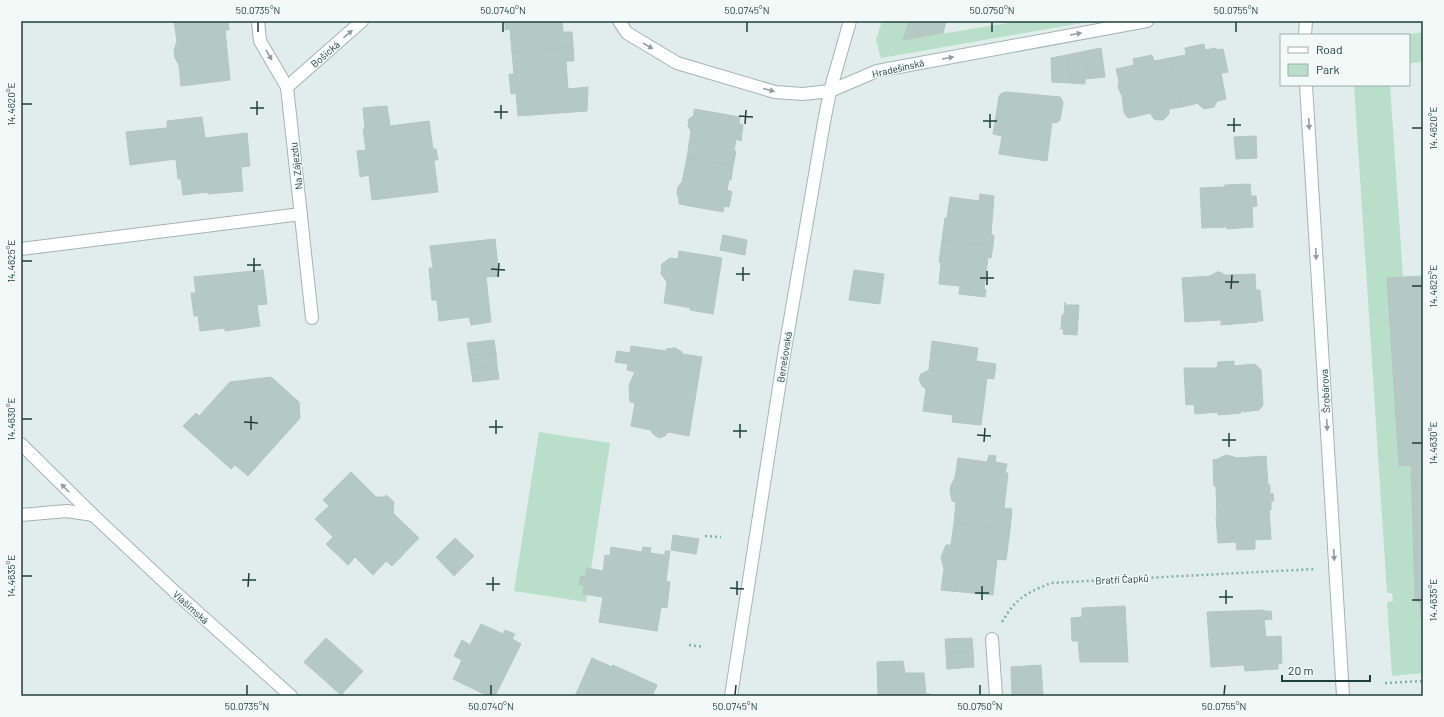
<svg xmlns="http://www.w3.org/2000/svg" width="1444" height="717" viewBox="0 0 1444 717" font-family="Barlow,sans-serif">
	<style>
		.green { fill: #b9dfca }
		.building { fill: #b6c8c3; stroke: #b3c7c2 }
		.lines { fill: none; stroke-linecap: round; stroke-linejoin: round }
		.minor-casing { stroke: #a3b5b2; stroke-width: 14 }
		.path { stroke: #80b2ab; stroke-width: 2.5; stroke-dasharray: 2 3; stroke-linecap: butt }
		.minor { stroke: #fff; stroke-width: 12 }
		.oneway { fill: #909f9e }
		.ticks { fill: none; stroke: #203f3c; stroke-width: 1.5 }
		.labels { text-anchor: middle; dominant-baseline: central; stroke-width: 3; stroke-linejoin: round; paint-order: stroke }
		.street-label { font-size: 10px; fill: #203f3c; stroke: #f2f9f7 }
		.neatline { fill: none; stroke: #203f3c; stroke-width: 1.5 }
		.ticks-label { font-size: 10px; text-anchor: middle; fill: #203f3c }
	</style>
	<rect width="100%" height="100%" fill="#e1edea"/>
	<!-- green -->
	<g class="green">
		<polygon points="882,21 909,21 904,40 1019,21 1093,21 881,58 876,40"/>
		<polygon points="1423,32 1423,62 1409,63 1409,35 1404,35"/>
		<polygon points="1354,85 1390,85 1403,277 1387,278 1399,465 1411,465 1415,601 1420,603 1422,627 1423,628 1423,673 1392,676 1387,602 1393,601 1392,593 1387,593"/>
		<polygon points="539,432 610,443 586,602 514,591"/>
	</g>
	<!-- building -->
	<g class="building">
		<polygon points="180,21 228,21 229,30 225,30 230,80 181,86 179,65 175,58 174,50 177,41 174,22"/>
		<polygon points="505,21 562,21 563,32 572,32 573,47 512,52 510,29 505,30"/>
		<polygon points="909,21 946,21 943,33 903,40"/>
		<polygon points="1204,44 1205,50 1216,48 1216,50 1223,49 1228,72 1221,73 1226,99 1217,101 1214,107 1204,109 1199,105 1199,103 1181,107 1170,58 1186,55 1185,48"/>
		<polygon points="573,47 574,61 566,61 568,89 588,87 587,111 518,116 516,93 511,94 509,74 514,74 512,52"/>
		<polygon points="1101,48 1105,77 1085,79 1086,51"/>
		<polygon points="1086,51 1085,84 1070,83 1067,55"/>
		<polygon points="1067,55 1070,83 1052,82 1051,58"/>
		<polygon points="1152,55 1154,61 1170,58 1181,107 1169,109 1169,114 1163,120 1159,120 1154,119 1150,113 1129,118 1126,116 1124,112 1122,96 1118,87 1119,81 1116,69 1134,65 1133,59"/>
		<polygon points="1007,92 1060,97 1063,102 1060,120 1056,123 1052,122 1047,161 999,154 1002,136 993,134 999,96 1002,93"/>
		<polygon points="387,106 390,126 429,121 433,149 436,149 438,160 434,160 438,192 372,200 369,175 360,177 357,151 366,150 363,129 365,129 363,108"/>
		<polygon points="694,109 740,117 739,124 743,125 741,141 736,139 734,151 736,152 733,166 687,158 691,131 688,126 689,119 694,115"/>
		<polygon points="202,117 205,138 247,133 250,166 241,167 243,191 208,194 208,192 183,195 181,179 178,179 176,159 130,165 126,132 167,128 167,121"/>
		<polygon points="1256,136 1257,158 1236,159 1234,137"/>
		<polygon points="687,158 733,166 731,180 729,180 727,190 732,192 729,207 724,206 723,212 679,204 679,200 677,193 678,187 682,182"/>
		<polygon points="1250,184 1251,196 1256,196 1257,206 1252,207 1253,227 1227,229 1227,227 1202,228 1200,188 1224,187 1225,185"/>
		<polygon points="980,194 994,196 991,235 994,235 993,246 942,240 945,218 947,218 950,197 979,201"/>
		<polygon points="723,235 747,240 745,255 720,250"/>
		<polygon points="495,239 499,276 486,277 491,322 471,325 469,317 439,321 437,300 432,300 429,268 433,268 430,246"/>
		<polygon points="942,240 993,246 991,258 988,257 984,289 986,290 985,297 959,294 960,286 939,284 941,263 939,262"/>
		<polygon points="679,251 722,258 713,314 690,310 691,308 664,303 667,282 661,274 662,264 670,258 678,259"/>
		<polygon points="263,270 267,304 257,305 260,326 225,331 225,328 200,331 198,316 194,316 191,293 196,293 194,277"/>
		<polygon points="854,270 884,274 880,304 849,300"/>
		<polygon points="1217,272 1220,272 1225,275 1255,274 1256,290 1260,290 1263,321 1257,321 1258,322 1221,325 1221,320 1185,322 1182,278 1210,276"/>
		<polygon points="1423,276 1423,464 1399,466 1387,278"/>
		<polygon points="1065,302 1066,305 1079,305 1077,335 1063,334 1064,329 1061,329 1062,315 1064,315"/>
		<polygon points="494,340 496,353 469,356 467,343"/>
		<polygon points="932,341 978,348 976,361 996,364 994,379 987,378 981,425 952,422 953,415 923,411 926,389 922,386 919,379 921,374 929,370"/>
		<polygon points="631,346 666,351 666,349 675,348 682,352 682,354 702,357 689,436 668,432 665,436 659,438 653,434 651,430 631,426 635,403 630,402 629,385 635,372 627,370 628,364 615,362 617,351 630,353"/>
		<polygon points="496,353 497,366 471,369 469,356"/>
		<polygon points="1234,361 1234,366 1255,364 1261,370 1263,405 1259,410 1243,412 1243,410 1241,411 1241,413 1218,415 1218,412 1195,414 1194,404 1186,405 1184,368 1217,368 1218,362"/>
		<polygon points="497,366 499,379 473,382 471,369"/>
		<polygon points="271,377 299,402 300,418 248,476 235,465 231,469 183,426 196,413 199,416 230,382"/>
		<polygon points="989,455 996,456 995,462 1007,464 1005,473 1008,473 1004,508 1012,509 1010,530 954,523 956,502 952,501 950,490 951,485 955,478 958,458 987,462"/>
		<polygon points="1227,455 1237,458 1266,456 1268,485 1270,485 1270,494 1273,493 1274,501 1271,501 1271,510 1269,510 1271,539 1255,540 1255,549 1237,550 1236,542 1218,543 1216,517 1217,517 1216,486 1214,486 1213,460 1218,459 1221,457"/>
		<polygon points="1423,464 1423,628 1422,628 1420,603 1415,601 1411,465"/>
		<polygon points="351,472 376,497 385,497 386,495 394,502 393,513 419,538 392,566 386,561 373,575 355,557 348,565 326,544 333,537 315,519 329,506 323,500"/>
		<polygon points="954,523 1010,530 1006,560 997,559 993,595 941,590 944,569 941,557 946,545 951,545"/>
		<polygon points="673,535 699,539 696,554 671,550"/>
		<polygon points="455,538 474,556 454,576 436,557"/>
		<polygon points="611,547 642,552 643,547 651,548 650,553 665,555 665,551 670,551 666,581 670,582 667,608 661,607 657,631 599,622 603,597 583,594 584,586 579,585 581,576 585,577 587,568 603,571 605,555 610,556"/>
		<polygon points="1125,606 1128,662 1080,662 1078,641 1072,641 1071,618 1082,617 1082,608"/>
		<polygon points="1264,610 1264,611 1271,611 1272,619 1264,620 1266,637 1281,636 1282,663 1278,664 1278,669 1245,671 1244,665 1211,667 1207,612"/>
		<polygon points="481,624 503,634 505,630 515,634 512,639 521,644 495,696 488,696 453,679 462,660 454,656 462,640 470,645"/>
		<polygon points="326,638 363,671 341,695 304,662"/>
		<polygon points="972,638 973,651 946,653 945,639"/>
		<polygon points="973,651 974,667 947,669 946,653"/>
		<polygon points="592,658 612,667 613,665 657,685 652,696 575,696"/>
		<polygon points="903,661 905,673 924,673 926,694 931,694 931,696 878,696 877,662"/>
		<polygon points="1041,665 1043,696 1012,696 1011,667"/>
	</g>
	<g class="lines">
		<defs>
			<g id="minor">
				<polyline points="258,21 260,41 287,87 312,318"/>
				<polyline points="619,21 627,33 677,63 775,92 803,94 830,91 877,71 1147,21"/>
				<polyline points="1305,35 1306,21"/>
				<polyline points="1306,85 1343,696"/>
				<polyline points="287,87 362,21"/>
				<polyline points="21,249 301,214"/>
				<polyline points="21,444 93,515 175,592 291,696"/>
				<polyline points="21,515 67,511 93,515"/>
				<polyline points="992,639 996,696"/>
				<polyline points="731,696 784,355 824,122 830,91 850,21"/>
			</g>
		</defs>
		<!-- minor casing -->
		<use href="#minor" class="minor-casing"/>
		<!-- path -->
		<g class="path">
			<polyline points="705,536 721,537"/>
			<path d="M1002,622C1016,598 1026,593 1051,583L1315,569"/>
			<polyline points="689,645 704,647"/>
			<polyline points="1385,683 1423,681"/>
		</g>
		<!-- minor -->
		<use href="#minor" class="minor"/>
	</g>
	<!-- one-way arrows -->
	<defs><path id="oneway-solid" d="M-6-.8H1V-3.2L6.5 0L1 3.2V.8H-6Z"/></defs>
	<g class="oneway">
		<use href="#oneway-solid" transform="translate(348 34) rotate(-41)"/>
		<use href="#oneway-solid" transform="translate(1076 34) rotate(-10)"/>
		<use href="#oneway-solid" transform="translate(648 46) rotate(31)"/>
		<use href="#oneway-solid" transform="translate(269 55) rotate(60)"/>
		<use href="#oneway-solid" transform="translate(948 58) rotate(-10)"/>
		<use href="#oneway-solid" transform="translate(769 90) rotate(15)"/>
		<use href="#oneway-solid" transform="translate(1309 124) rotate(87)"/>
		<use href="#oneway-solid" transform="translate(1316 254) rotate(87)"/>
		<use href="#oneway-solid" transform="translate(1327 425) rotate(87)"/>
		<use href="#oneway-solid" transform="translate(65 488) rotate(-134)"/>
		<use href="#oneway-solid" transform="translate(1334 555) rotate(87)"/>
	</g>
	<!-- ticks -->
	<path class="ticks" d="M258,32V22M503,32V22M747,32V22M992,32V22M1236,32V22M22,104H32M250,108H264M494,112H508M257,115V101M739,116L753,117M501,119V105M983,121H997M745,124L746,110M1227,125H1241M990,128V114M1412,128H1422M1234,132V118M22,261H32M247,265H261M491,269L505,270M254,272V258M736,274H750M498,277L499,263M980,278H994M743,281V267M1225,282H1239M987,285V271M1412,286H1422M1231,289L1232,275M22,419H32M244,422L258,423M489,427H503M251,430V416M733,431H747M496,434V420M977,435L991,436M740,438V424M1222,440H1236M984,442L985,428M1412,443H1422M1229,447V433M22,576H32M242,580H256M486,584H500M248,587L249,573M730,588L744,589M493,591V577M975,593H989M737,595V581M1219,597H1233M982,600V586M1412,600H1422M1226,604V590M247,695V685M491,695V685M735,695L736,685M980,695V685M1224,695L1225,685"/>
	<g class="labels">
		<!-- street labels -->
		<g class="street-label">
			<text transform="translate(325 54) rotate(-41)">Bošická</text>
			<text transform="translate(898 68) rotate(-13)">Hradešínská</text>
			<text transform="translate(296 166) rotate(-97)">Na Zájezdu</text>
			<text transform="translate(784 357) rotate(-81)">Benešovská</text>
			<text transform="translate(1325 391) rotate(-93)">Šrobárova</text>
			<text transform="translate(1122 579) rotate(-3)">Bratří Čapků</text>
			<text transform="translate(191 607) rotate(42)">Vlašimská</text>
		</g>
	</g>
	<!-- border -->
	<rect width="1444" height="717" fill="none" stroke="#f2f9f7" stroke-width="44"/>
	<!-- legend -->
	<rect x="1280" y="34" width="130" height="52" fill="#f2f9f7" stroke="#9eafac"/>
	<rect x="1288" y="47" width="20" height="6" fill="#ffffff" stroke="#9eafac"/>
	<text x="1316" y="54" font-size="12" fill="#203f3c">Road</text>
	<rect x="1288" y="64" width="20" height="12" fill="#b9dfca" stroke="#9eafac"/>
	<text x="1316" y="74" font-size="12" fill="#203f3c">Park</text>
	<!-- scale -->
	<path d="M1282 675v6h88v-6" fill="none" stroke="#203f3c" stroke-width="2"/>
	<text x="1288" y="675" font-size="12" fill="#203f3c" stroke="#f2f9f7" stroke-width="3" paint-order="stroke">20 m</text>
	<rect x="22" y="22" width="1400" height="673" class="neatline"/>
	<g class="ticks-label">
		<text x="258" y="14">50.0735°N</text>
		<text x="503" y="14">50.0740°N</text>
		<text x="747" y="14">50.0745°N</text>
		<text x="992" y="14">50.0750°N</text>
		<text x="1236" y="14">50.0755°N</text>
		<text transform="translate(11 104) rotate(-90)" y="4">14.4620°E</text>
		<text transform="translate(1433 128) rotate(-90)" y="4">14.4620°E</text>
		<text transform="translate(11 261) rotate(-90)" y="4">14.4625°E</text>
		<text transform="translate(1433 286) rotate(-90)" y="4">14.4625°E</text>
		<text transform="translate(11 419) rotate(-90)" y="4">14.4630°E</text>
		<text transform="translate(1433 443) rotate(-90)" y="4">14.4630°E</text>
		<text transform="translate(11 576) rotate(-90)" y="4">14.4635°E</text>
		<text transform="translate(1433 600) rotate(-90)" y="4">14.4635°E</text>
		<text x="247" y="710">50.0735°N</text>
		<text x="491" y="710">50.0740°N</text>
		<text x="735" y="710">50.0745°N</text>
		<text x="980" y="710">50.0750°N</text>
		<text x="1224" y="710">50.0755°N</text>
	</g>
</svg>
